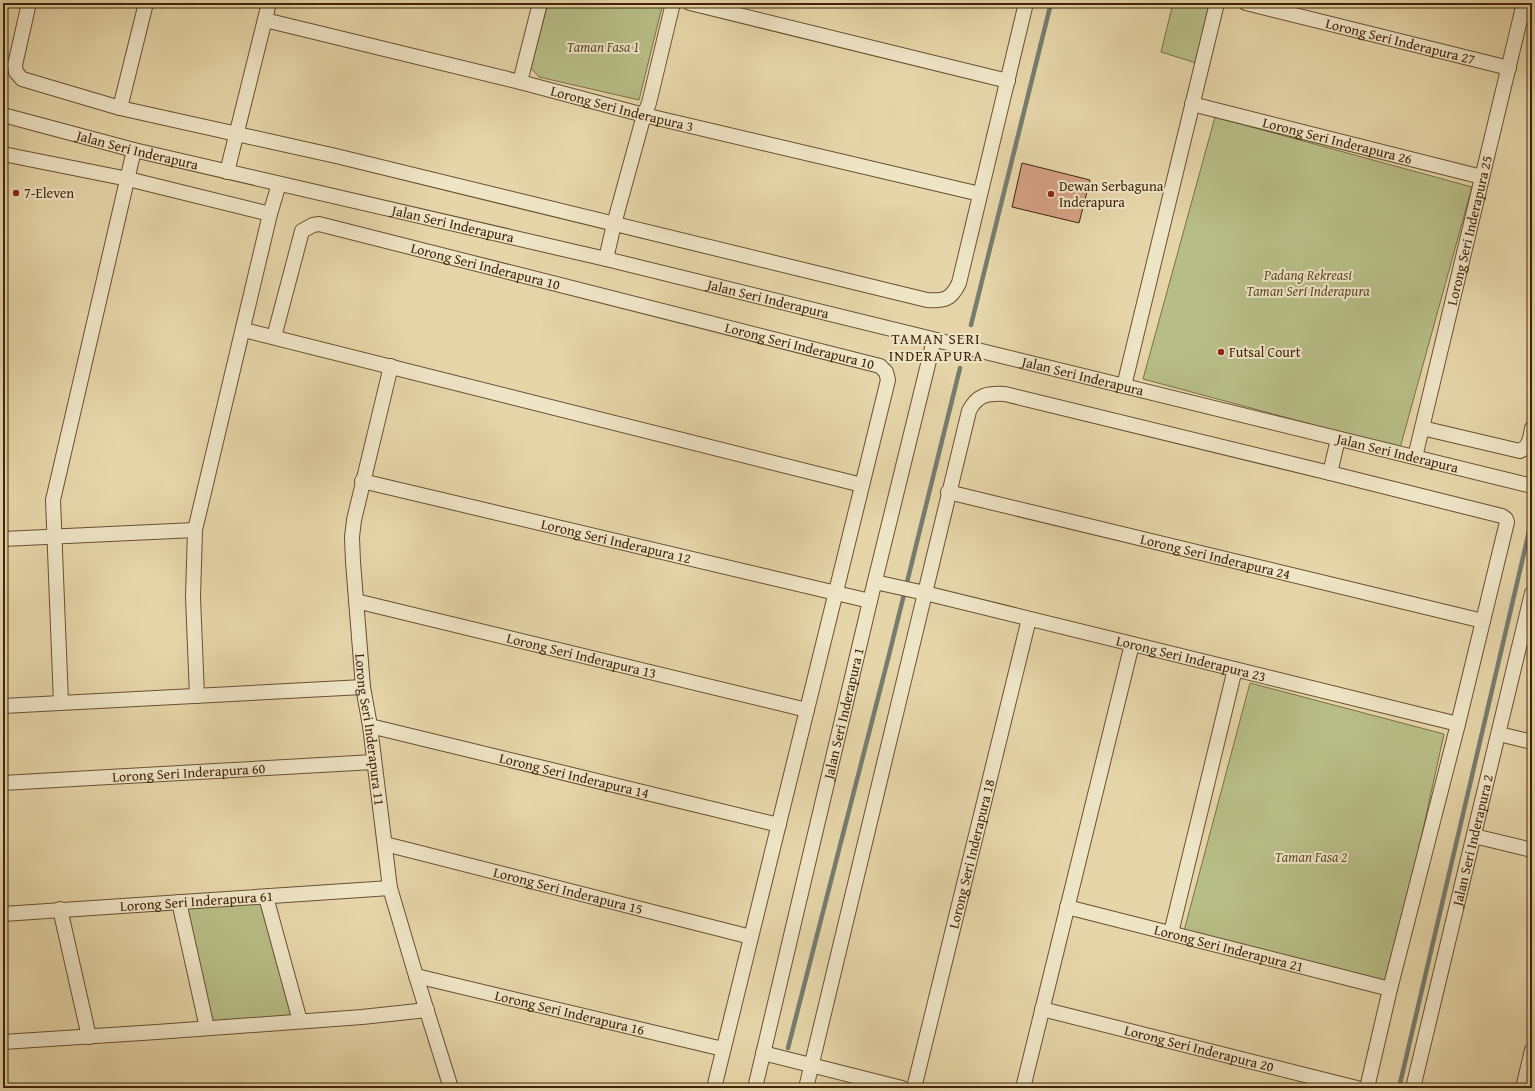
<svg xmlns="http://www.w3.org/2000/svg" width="1535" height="1091" viewBox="0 0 1535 1091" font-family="'Gentium Book Plus',serif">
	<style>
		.green { fill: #b7bd86; stroke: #7c7047 }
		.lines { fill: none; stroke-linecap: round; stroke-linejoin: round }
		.stream { stroke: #777c6f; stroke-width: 4.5 }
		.building { fill: #d4a083; stroke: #412408 }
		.minor-casing { stroke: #6a5030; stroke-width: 16 }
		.minor { stroke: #eee4c6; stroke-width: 14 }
		.poi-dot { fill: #8f2418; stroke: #eee4c6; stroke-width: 1.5 }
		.labels { text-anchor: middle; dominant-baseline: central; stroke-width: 4; stroke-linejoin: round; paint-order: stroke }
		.street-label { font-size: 14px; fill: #412408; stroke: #eee4c6 }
		.park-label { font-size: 14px; font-style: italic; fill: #5e4a28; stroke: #eee4c6 }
		.poi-label { font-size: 14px; fill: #412408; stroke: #eee4c6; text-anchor: start }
		.neighbourhood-label { font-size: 15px; letter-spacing: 1px; fill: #412408; stroke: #eee4c6 }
	</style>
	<rect width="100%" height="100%" fill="#e5d5a8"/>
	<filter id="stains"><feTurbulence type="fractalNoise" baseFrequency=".005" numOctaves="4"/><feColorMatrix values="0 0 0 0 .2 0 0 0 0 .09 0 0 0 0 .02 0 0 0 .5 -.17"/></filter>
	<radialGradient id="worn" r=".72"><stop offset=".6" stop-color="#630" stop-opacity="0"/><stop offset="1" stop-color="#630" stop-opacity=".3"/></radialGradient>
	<!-- green -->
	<g class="green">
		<polygon points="548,3 663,3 639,100 539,77 531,68"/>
		<polygon points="1173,3 1212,3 1196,63 1161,52"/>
		<polygon points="1215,117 1472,187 1400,448 1143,379"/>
		<polygon points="1250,683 1444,734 1389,984 1184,931"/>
		<polygon points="266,897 300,1021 207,1028 179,902"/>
	</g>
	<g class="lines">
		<!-- stream -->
		<g class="stream">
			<polyline points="971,325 1051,3"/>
			<polyline points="788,1048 888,659 960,368"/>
			<polyline points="1399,1088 1532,519"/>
		</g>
	</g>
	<!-- building -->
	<polygon class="building" points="1022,163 1090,180 1079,223 1012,207"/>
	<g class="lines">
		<defs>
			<g id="minor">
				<path d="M29,3L15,65L16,72L22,79L120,108L336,156L927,300C944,301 951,300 959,283L1026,3"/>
				<polyline points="690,3 1008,81"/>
				<path id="s1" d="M1246,3L1509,68"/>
				<path id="s2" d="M265,20L520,82L644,115L980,194"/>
				<polyline points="520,82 540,3"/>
				<path id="s3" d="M1192,104L1482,177"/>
				<polyline points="120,108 146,3"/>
				<path id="s4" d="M3,115L134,150L606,259L1532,486"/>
				<polyline points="3,154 128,179 270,214"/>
				<polyline points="227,172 269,3"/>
				<polyline points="606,259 614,224 644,115 649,103 673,3"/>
				<polyline points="244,330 862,485"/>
				<path id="s5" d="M274,337L302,231L313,225L319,224L880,366L886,372L888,380L714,1088"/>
				<path id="s6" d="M391,366L354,520L352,537L353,562L363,687L370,726L390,888L416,976L451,1088"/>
				<polyline points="1124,386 1217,3"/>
				<path d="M1422,428L1520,451C1530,446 1530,438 1532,428"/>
				<path id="s7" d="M1415,457L1524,3"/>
				<polyline points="1330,473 1338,439"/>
				<path id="s8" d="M362,481L870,601"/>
				<path id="s9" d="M948,492L1483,621"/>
				<polyline points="3,539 195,530"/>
				<path d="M875,582L925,593L969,411C977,395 987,393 1005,394L1330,473L1502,516L1506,519L1507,522L1458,724L1390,989L1367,1088"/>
				<path id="s10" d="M356,601L807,710"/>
				<polyline points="197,696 193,597 195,530 270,214 279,184"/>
				<polyline points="61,703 53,500 134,150"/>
				<polyline points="3,706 363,687"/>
				<path id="s11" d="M370,726L779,825"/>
				<polyline points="1499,734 1532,742"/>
				<path id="s12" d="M3,783L374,762"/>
				<polyline points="1474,836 1532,850"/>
				<path id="s13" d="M385,844L751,937"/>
				<polyline points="266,897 300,1021"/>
				<polyline points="179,902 207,1028"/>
				<path id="s14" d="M1067,907L1390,989"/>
				<polyline points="60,909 89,1037"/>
				<path id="s15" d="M3,914L390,888"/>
				<polyline points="1171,933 1235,669"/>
				<path id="s16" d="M416,976L723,1049"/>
				<path id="s17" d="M1042,1009L1357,1088"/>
				<polyline points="3,1042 157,1032 362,1017 427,1010"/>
				<polyline points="763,1053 902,1088"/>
				<path id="s18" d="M755,1088L870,601L934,340"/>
				<path id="s19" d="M806,1088L925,593L1458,724"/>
				<path id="s20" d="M914,1088L1029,619"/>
				<polyline points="1023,1088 1132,644"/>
				<path id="s21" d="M1413,1088L1532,593"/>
				<polyline points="1523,1088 1532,1050"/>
			</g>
		</defs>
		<!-- minor casing -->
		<use href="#minor" class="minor-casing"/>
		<!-- minor -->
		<use href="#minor" class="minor"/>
	</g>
	<!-- markers -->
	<g class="poi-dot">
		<circle cx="16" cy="193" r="4"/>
		<circle cx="1051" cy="194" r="4"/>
		<circle cx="1221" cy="352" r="4"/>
	</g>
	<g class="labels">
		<!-- street labels -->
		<g class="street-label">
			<text stroke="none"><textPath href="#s1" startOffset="159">Lorong Seri Inderapura 27</textPath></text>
			<text stroke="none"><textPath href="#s2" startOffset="368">Lorong Seri Inderapura 3</textPath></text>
			<text stroke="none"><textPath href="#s3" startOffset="150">Lorong Seri Inderapura 26</textPath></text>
			<text stroke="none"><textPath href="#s4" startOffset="139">Jalan Seri Inderapura</textPath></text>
			<text stroke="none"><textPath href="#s4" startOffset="463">Jalan Seri Inderapura</textPath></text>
			<text stroke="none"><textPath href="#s7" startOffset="233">Lorong Seri Inderapura 25</textPath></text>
			<text stroke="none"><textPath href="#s5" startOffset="300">Lorong Seri Inderapura 10</textPath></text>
			<text stroke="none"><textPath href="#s4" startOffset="787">Jalan Seri Inderapura</textPath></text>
			<text stroke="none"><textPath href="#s5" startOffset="624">Lorong Seri Inderapura 10</textPath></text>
			<text stroke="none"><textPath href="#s4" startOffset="1111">Jalan Seri Inderapura</textPath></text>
			<text stroke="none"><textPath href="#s4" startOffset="1435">Jalan Seri Inderapura</textPath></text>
			<text stroke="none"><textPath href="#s8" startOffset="261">Lorong Seri Inderapura 12</textPath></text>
			<text stroke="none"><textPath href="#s9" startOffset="275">Lorong Seri Inderapura 24</textPath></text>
			<text stroke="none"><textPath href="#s10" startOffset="232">Lorong Seri Inderapura 13</textPath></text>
			<text stroke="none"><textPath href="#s19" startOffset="783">Lorong Seri Inderapura 23</textPath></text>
			<text stroke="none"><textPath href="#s18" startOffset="385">Jalan Seri Inderapura 1</textPath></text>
			<text stroke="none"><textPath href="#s6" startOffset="369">Lorong Seri Inderapura 11</textPath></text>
			<text stroke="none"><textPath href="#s12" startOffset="186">Lorong Seri Inderapura 60</textPath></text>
			<text stroke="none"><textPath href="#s11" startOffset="210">Lorong Seri Inderapura 14</textPath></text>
			<text stroke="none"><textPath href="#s21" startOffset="255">Jalan Seri Inderapura 2</textPath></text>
			<text stroke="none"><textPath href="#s20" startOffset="241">Lorong Seri Inderapura 18</textPath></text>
			<text stroke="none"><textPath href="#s13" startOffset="189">Lorong Seri Inderapura 15</textPath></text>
			<text stroke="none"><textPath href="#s15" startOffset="194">Lorong Seri Inderapura 61</textPath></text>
			<text stroke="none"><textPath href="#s14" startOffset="167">Lorong Seri Inderapura 21</textPath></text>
			<text stroke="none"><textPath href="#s16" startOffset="158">Lorong Seri Inderapura 16</textPath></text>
			<text stroke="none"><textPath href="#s17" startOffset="162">Lorong Seri Inderapura 20</textPath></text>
		</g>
		<!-- park labels -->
		<g class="park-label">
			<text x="603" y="47">Taman Fasa 1</text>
			<text x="1308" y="275">Padang Rekreasi<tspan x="1308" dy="16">Taman Seri Inderapura</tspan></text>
			<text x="1311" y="857">Taman Fasa 2</text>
		</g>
		<!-- poi labels -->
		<g class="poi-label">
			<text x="1059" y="186">Dewan Serbaguna<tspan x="1059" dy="16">Inderapura</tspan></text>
			<text x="24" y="193">7-Eleven</text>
			<text x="1229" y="352">Futsal Court</text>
		</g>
		<!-- neighbourhood labels -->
		<g class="neighbourhood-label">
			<text x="936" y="338">TAMAN SERI<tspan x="936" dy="17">INDERAPURA</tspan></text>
		</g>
	</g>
	<!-- margin -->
	<rect width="1535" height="1091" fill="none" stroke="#e5d5a8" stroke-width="16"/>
	<rect x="4" y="4" width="1527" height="1083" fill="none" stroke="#412408" stroke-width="2"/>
	<rect x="8" y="8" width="1519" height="1075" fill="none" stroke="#412408"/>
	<rect width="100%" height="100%" filter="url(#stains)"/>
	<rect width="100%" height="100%" fill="url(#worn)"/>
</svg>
